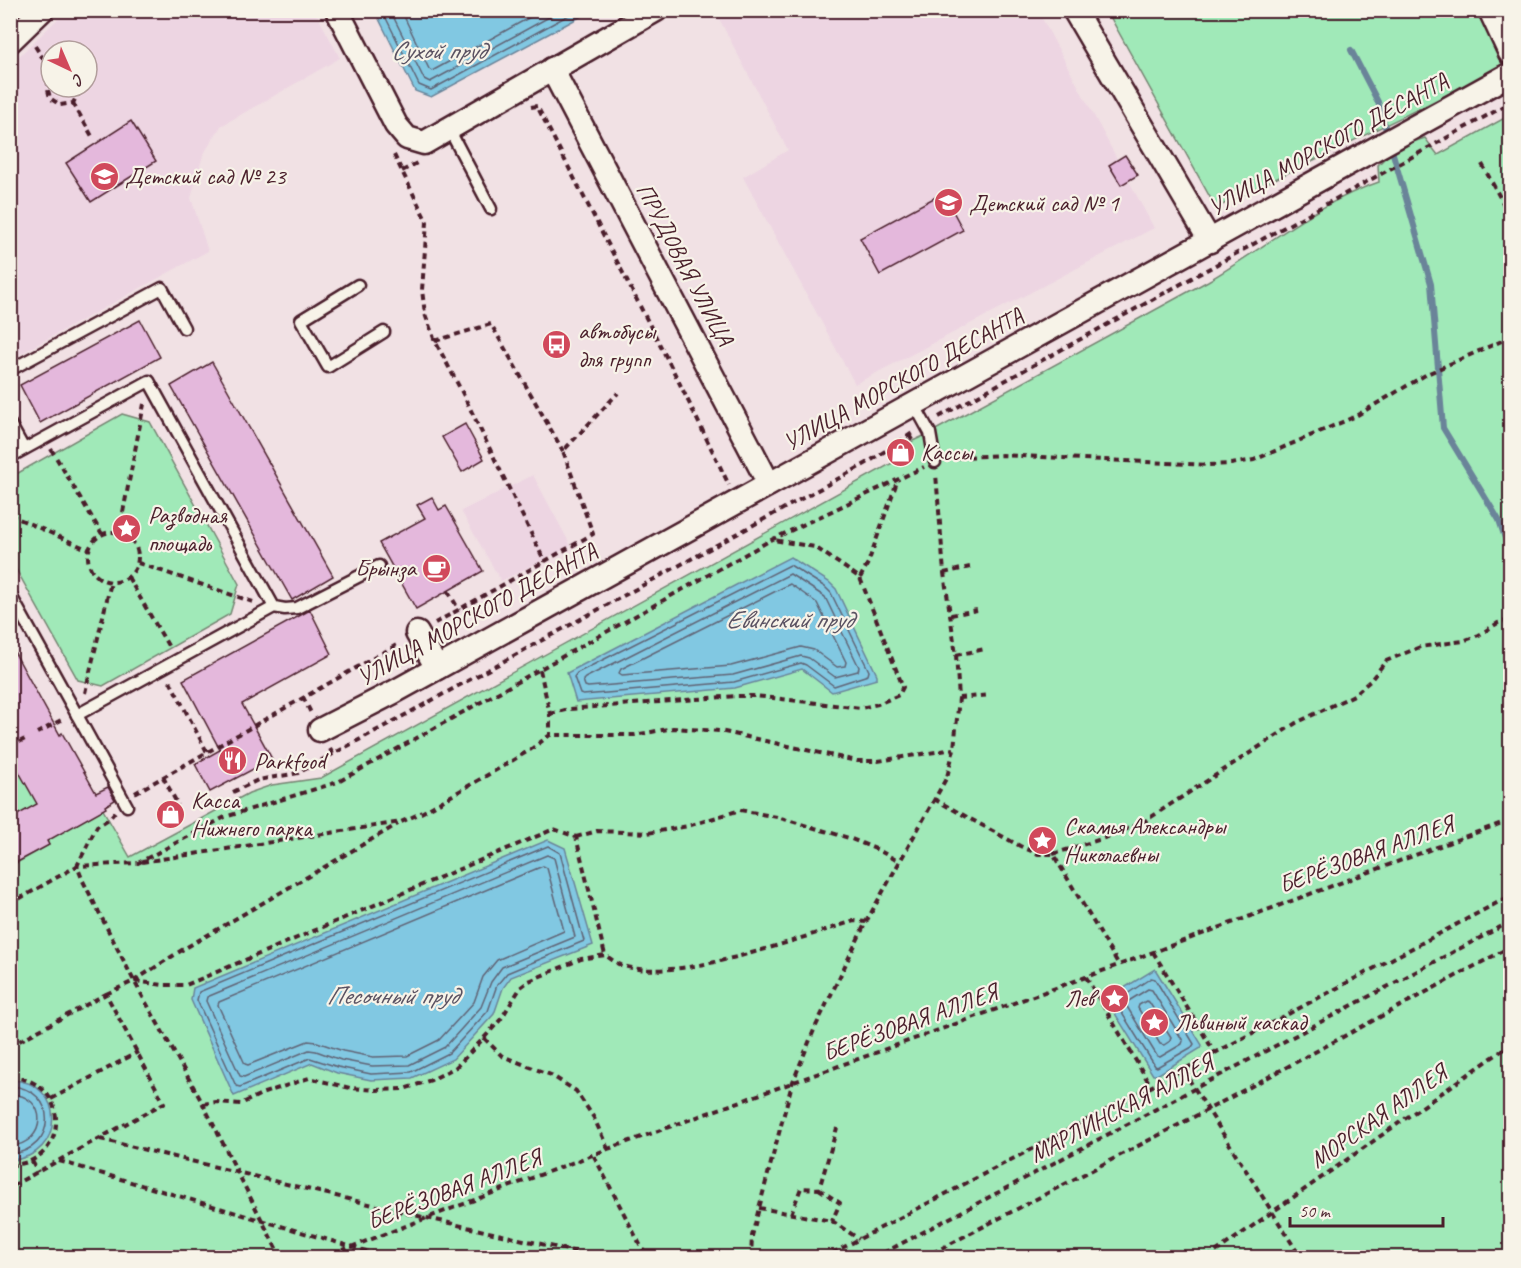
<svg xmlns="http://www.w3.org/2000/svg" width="1521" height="1268" viewBox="0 0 1521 1268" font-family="Caveat,sans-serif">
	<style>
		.built { fill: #edd5e2; fill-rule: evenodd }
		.green { fill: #a0e9b8; stroke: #758472; stroke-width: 1.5 }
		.water { fill: #81c8e2; stroke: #6b8499; stroke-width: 1.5 }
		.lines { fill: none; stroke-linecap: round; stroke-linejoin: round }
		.shore { stroke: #606374; stroke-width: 1.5 }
		.stream { stroke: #6b8499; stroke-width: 6 }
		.building { fill: #e4b8dc; stroke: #4a1f2b; stroke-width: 1.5 }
		.lane-casing { stroke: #4a1f2b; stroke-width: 15 }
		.street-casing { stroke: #4a1f2b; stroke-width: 27 }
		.path { stroke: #4a1f2b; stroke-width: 4; stroke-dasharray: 6 4.5; stroke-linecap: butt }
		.lane { stroke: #f7f3e8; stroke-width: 10 }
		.street { stroke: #f7f3e8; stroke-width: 22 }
		.labels { text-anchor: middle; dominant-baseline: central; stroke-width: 4.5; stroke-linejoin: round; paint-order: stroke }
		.street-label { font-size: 24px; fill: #4a1f2b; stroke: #f7f3e8 }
		.poi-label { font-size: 24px; fill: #4a1f2b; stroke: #f7f3e8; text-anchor: start }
		.water-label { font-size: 26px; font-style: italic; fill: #5a5262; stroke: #f7f3e8 }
	</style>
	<rect width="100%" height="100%" fill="#f1e1e4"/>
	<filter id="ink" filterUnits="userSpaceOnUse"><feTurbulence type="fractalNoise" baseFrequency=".0167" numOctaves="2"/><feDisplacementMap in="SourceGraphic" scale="12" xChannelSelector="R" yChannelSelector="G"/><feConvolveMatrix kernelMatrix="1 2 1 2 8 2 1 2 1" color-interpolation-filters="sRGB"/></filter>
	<g filter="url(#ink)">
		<!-- built -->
		<g class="built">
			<path d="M66,11H315L340,58L221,126L203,155L191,198L208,251L11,359V64ZM51,51H87V87H51Z"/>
			<polygon points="715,11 1038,11 1154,228 855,384 743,177 788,150"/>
			<polygon points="533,475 571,546 501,581 461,511"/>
		</g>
		<!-- green -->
		<g class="green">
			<polygon points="1107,11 1478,11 1506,66 1216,208"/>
			<path d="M1510,115V1257H11V862L13,865L49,845L47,841L90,787L130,857L249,793L272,785L321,778L896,461L891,451L930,433L1208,281C1265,248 1316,203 1379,182L1378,165C1392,149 1406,144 1425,138L1438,155Z"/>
			<polygon points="122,414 150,422 239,584 230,614 103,686 78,680 11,560 11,477"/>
			<polygon points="11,734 39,807 11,819"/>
		</g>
		<!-- water -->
		<g class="water">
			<polygon points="375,11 591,11 431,97 415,91"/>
			<polygon points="790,557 829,582 836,589 877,675 877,679 832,692 802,669 735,688 576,702 567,673"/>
			<polygon points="548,840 565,848 593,945 511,977 503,988 494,1014 453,1059 412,1078 371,1080 337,1073 312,1063 234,1096 191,1000 193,988"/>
			<polygon points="1155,969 1202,1045 1201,1048 1157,1075 1153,1075 1106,999"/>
			<path d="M11,1080C67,1081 66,1157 11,1160Z"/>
		</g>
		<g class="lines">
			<!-- shore -->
			<g class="shore">
				<polyline points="382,10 419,85 431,90 578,10"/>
				<polyline points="390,10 424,79 430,82 562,10"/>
				<polyline points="401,10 429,69 432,71 543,10"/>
				<polygon points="790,565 825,587 831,593 869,671 868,675 834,686 806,665 801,663 734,682 583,695 580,694 574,677 577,673"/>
				<polygon points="790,574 825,597 859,667 858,671 835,677 809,658 801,656 733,675 588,687 585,686 583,680 585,678"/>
				<polygon points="790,584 817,603 846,662 845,666 837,667 814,650 801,647 731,666 622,675 619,673 621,669"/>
				<polygon points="548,846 560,853 584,941 507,973 497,985 488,1011 449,1053 411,1072 371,1074 338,1067 310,1058 240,1087 236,1086 197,1000 199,992"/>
				<polygon points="547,855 554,858 575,937 502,967 491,982 481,1007 445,1047 409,1065 372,1066 341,1060 316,1051 309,1050 244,1077 240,1076 206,1001 207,997"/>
				<polygon points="543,866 547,868 564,931 497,960 483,977 474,1002 439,1040 407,1056 373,1057 343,1051 317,1042 308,1041 248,1065 245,1064 218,1005 219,1002"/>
				<polygon points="1151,978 1155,979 1194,1044 1192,1047 1157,1067 1155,1066 1115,1002"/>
				<polygon points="1148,989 1152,990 1183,1041 1182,1044 1160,1057 1157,1056 1126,1005 1127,1002"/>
				<polygon points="1146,1001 1149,1002 1171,1037 1170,1041 1164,1045 1160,1044 1138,1008 1139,1005"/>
				<path d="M10,1086C59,1088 58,1151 10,1154"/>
				<path d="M10,1094C49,1095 48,1144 10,1146"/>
			</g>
			<!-- stream -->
			<g class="stream">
				<polyline points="1351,50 1378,102 1388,137"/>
				<polyline points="1391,147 1431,284 1443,428 1499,520 1510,553"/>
			</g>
		</g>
		<!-- building -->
		<g class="building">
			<polygon points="131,121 156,161 91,202 66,163"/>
			<polygon points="1125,155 1138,175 1121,185 1109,165"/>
			<polygon points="943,193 963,230 880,275 860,238"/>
			<polygon points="140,320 160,357 40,423 20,385"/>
			<polygon points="212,362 333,576 292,600 171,386"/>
			<polygon points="465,424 484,459 462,472 442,437"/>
			<polygon points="432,497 439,510 446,506 483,571 416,609 379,543 425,518 417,505"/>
			<polygon points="310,610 332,654 242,704 272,759 210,792 195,764 220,750 183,680"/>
			<polygon points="10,644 60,735 62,733 96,793 108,787 115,800 105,806 106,808 47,841 49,845 10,866 10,819 37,804 10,756"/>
		</g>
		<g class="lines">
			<defs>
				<g id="lane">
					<polyline points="449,129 491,209"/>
					<polyline points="358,285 301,320 328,367 384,332"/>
					<polyline points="10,370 162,288 184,328"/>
					<polyline points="914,404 930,433 935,462"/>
					<polyline points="10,424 24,449"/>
					<polyline points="10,457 149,381 274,607"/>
					<polyline points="10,594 77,715 274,607 285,609 297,608 379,566"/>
					<polyline points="77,715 127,806"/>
				</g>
				<g id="street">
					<polyline points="337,10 396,125 407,138 424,143 656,10"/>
					<polyline points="1074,10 1210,241"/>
					<polyline points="1490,10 1510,53"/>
					<polyline points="10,41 42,10"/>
					<polyline points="552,69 769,484"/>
					<polyline points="417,633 437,668"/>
					<polyline points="320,730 394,692 1510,74"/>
				</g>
			</defs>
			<!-- lane casing -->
			<use href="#lane" class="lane-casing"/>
			<!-- street casing -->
			<use href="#street" class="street-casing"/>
			<!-- path -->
			<g class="path">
				<polyline points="35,46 51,71"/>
				<polyline points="51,81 47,86 50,98 60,105 73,103 79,92 78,87"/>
				<polyline points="73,103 93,138"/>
				<polyline points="531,107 537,106 677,378 729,485"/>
				<polyline points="394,155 427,222 422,290 425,314 435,341 462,392 545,562"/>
				<polyline points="1482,164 1510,216"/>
				<polyline points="402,171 417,163"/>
				<polyline points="435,341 491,324 563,451"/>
				<polyline points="939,417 1510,103"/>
				<polyline points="909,435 912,440"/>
				<polyline points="51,449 102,534"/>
				<polyline points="947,458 1002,455 1209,465 1231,464 1254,460 1354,417 1427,374 1504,340 1510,340"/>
				<polyline points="10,515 89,550"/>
				<circle cx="113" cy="557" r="25"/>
				<polyline points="119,533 144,404"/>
				<polyline points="138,563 253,602"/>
				<polyline points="944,573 970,567"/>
				<polyline points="128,577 170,649"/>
				<polyline points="860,578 868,563 898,479"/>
				<polyline points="448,591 459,610"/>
				<polyline points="951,615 977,610"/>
				<polyline points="435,623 593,534 563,451 618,393"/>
				<polyline points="956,655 985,649"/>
				<polyline points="540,670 550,714 550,735"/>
				<polyline points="170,681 207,752"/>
				<polyline points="85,693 111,582"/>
				<polyline points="303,697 311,713"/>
				<polyline points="959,698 990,695"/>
				<polyline points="550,714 569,709 736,696 755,696 861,708 878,704 899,695 903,687 860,578 815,547 773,540"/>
				<polyline points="37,733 63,719"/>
				<polyline points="10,747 25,739"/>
				<polyline points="330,749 333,754 405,715 867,463 914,432"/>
				<polyline points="163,777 178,805"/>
				<polyline points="233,792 258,780 298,773 333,754"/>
				<polyline points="135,793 400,643"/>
				<polyline points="934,799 1020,846 1038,854 1053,854 1119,965"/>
				<polyline points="115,812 109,819 97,826 77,866 83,881 134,981 203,1104 281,1258"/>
				<polyline points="576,837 597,831 648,833 688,826 740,810 777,817 849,838 878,850 898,861"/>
				<polyline points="1053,854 1111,836 1145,821 1296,723 1354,695 1370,681 1386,661 1420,647 1463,641 1479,635 1498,623 1510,620"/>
				<polyline points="142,862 401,822 423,812 498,769 530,750 550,735 635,735 673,728 720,731 857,761 878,761 954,749"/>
				<polyline points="10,904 77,866 138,863 225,817 338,782 771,540 924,467"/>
				<polyline points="1153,952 1215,1053"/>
				<polyline points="1086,977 1151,1086"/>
				<polyline points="134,981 182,950 398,824"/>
				<polyline points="106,994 134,981 164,985 186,985 554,829 576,837 605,955"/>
				<polyline points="484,1038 502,1056 551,1075 576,1091 594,1118 608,1149"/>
				<polyline points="10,1046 106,994 164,1103 10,1187"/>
				<polyline points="1183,1070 1301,1258"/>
				<path d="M10,1077C72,1079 71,1164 10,1165"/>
				<polyline points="51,1099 138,1052"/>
				<path d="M203,1104L216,1102L241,1104L261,1094L309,1078L350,1088L376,1090L404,1089L431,1080L456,1067L484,1038L501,1019L521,987L529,981L581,959L605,955C610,958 615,963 621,965C674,985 799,938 854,921L866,922"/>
				<polyline points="100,1139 427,1218 603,1258"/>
				<polyline points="594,1156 647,1258"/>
				<polyline points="32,1161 38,1172"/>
				<polyline points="59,1161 390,1258"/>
				<polyline points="819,1189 840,1203 832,1221"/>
				<polyline points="759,1208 832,1221 859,1239"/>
				<polyline points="791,1214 801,1188 819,1189 837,1128"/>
				<polyline points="322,1258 608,1149 1086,977 1510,820"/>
				<polyline points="751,1258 752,1236 759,1208 792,1084 814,1030 866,922 947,777 954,749 959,698 956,655 944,573 936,474"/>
				<polyline points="823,1258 1183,1070 1510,896"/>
				<polyline points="874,1258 1510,922"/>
				<polyline points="923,1258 1207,1110 1510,947"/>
				<polyline points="1207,1258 1510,1045"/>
			</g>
			<!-- lane -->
			<use href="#lane" class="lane"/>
			<!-- street -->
			<use href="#street" class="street"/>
		</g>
	</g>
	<!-- icons -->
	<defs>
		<symbol id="school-disc" viewBox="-11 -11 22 22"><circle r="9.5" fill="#d1495b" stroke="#f7f3e8"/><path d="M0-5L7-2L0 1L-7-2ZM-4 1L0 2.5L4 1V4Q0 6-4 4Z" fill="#fff"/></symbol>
		<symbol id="bus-disc" viewBox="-11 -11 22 22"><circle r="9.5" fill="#d1495b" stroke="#f7f3e8"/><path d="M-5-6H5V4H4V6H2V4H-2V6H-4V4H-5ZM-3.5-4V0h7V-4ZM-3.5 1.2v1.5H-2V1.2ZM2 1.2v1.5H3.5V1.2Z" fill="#fff"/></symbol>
		<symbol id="shop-disc" viewBox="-11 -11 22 22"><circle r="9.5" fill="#d1495b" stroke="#f7f3e8"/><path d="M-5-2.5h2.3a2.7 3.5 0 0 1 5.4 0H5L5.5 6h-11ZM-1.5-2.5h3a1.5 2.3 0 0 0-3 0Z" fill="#fff"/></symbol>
		<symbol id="sight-disc" viewBox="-11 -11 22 22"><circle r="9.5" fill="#d1495b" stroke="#f7f3e8"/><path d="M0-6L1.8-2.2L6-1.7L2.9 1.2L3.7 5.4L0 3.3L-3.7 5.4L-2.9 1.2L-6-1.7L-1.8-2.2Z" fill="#fff"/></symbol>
		<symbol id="cafe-disc" viewBox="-11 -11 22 22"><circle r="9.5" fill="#d1495b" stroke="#f7f3e8"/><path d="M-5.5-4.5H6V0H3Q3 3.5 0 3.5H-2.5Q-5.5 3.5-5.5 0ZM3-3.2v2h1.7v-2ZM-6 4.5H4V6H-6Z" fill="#fff"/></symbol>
		<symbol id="restaurant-disc" viewBox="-11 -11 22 22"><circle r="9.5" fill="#d1495b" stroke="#f7f3e8"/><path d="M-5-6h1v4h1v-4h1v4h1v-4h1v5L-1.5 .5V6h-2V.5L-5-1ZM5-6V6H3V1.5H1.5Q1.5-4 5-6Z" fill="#fff"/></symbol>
	</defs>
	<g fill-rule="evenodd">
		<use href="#school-disc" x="88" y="160" width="33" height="33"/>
		<use href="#school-disc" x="932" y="186" width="33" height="33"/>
		<use href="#bus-disc" x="540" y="328" width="33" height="33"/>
		<use href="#shop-disc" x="884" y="436" width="33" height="33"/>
		<use href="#sight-disc" x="110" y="512" width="33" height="33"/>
		<use href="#cafe-disc" x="420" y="552" width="33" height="33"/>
		<use href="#restaurant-disc" x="216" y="744" width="33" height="33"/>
		<use href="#shop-disc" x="154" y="798" width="33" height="33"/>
		<use href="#sight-disc" x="1026" y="824" width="33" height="33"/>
		<use href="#sight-disc" x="1098" y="982" width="33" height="33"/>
		<use href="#sight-disc" x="1138" y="1006" width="33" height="33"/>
	</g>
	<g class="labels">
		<!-- street labels -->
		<g class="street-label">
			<text transform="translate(1328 144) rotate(-29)">УЛИЦА МОРСКОГО ДЕСАНТА</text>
			<text transform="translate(685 264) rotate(62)">ПРУДОВАЯ УЛИЦА</text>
			<text transform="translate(903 379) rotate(-29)">УЛИЦА МОРСКОГО ДЕСАНТА</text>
			<text transform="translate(477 614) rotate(-29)">УЛИЦА МОРСКОГО ДЕСАНТА</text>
			<text transform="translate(1366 854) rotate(-20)">БЕРЁЗОВАЯ АЛЛЕЯ</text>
			<text transform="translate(910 1022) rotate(-20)">БЕРЁЗОВАЯ АЛЛЕЯ</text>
			<text transform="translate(1121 1108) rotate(-28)">МАРЛИНСКАЯ АЛЛЕЯ</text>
			<text transform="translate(1378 1116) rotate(-35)">МОРСКАЯ АЛЛЕЯ</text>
			<text transform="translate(454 1189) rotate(-21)">БЕРЁЗОВАЯ АЛЛЕЯ</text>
		</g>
		<!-- poi labels -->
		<g class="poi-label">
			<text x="125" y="176">Детский сад № 23</text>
			<text x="969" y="203">Детский сад № 1</text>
			<text x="578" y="331">автобусы<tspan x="578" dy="28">для групп</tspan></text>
			<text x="921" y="452">Кассы</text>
			<text x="148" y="515">Разводная<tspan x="148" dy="28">площадь</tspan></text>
			<text x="416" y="568" text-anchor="end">Брынза</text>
			<text x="254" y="761">Parkfood</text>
			<text x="191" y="800">Касса<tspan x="191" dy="28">Нижнего парка</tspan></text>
			<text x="1064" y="826">Скамья Александры<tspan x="1064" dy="28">Николаевны</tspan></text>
			<text x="1094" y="998" text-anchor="end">Лев</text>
			<text x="1175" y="1022">Львиный каскад</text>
		</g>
		<!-- water labels -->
		<g class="water-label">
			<text x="438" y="50">Сухой пруд</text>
			<text x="789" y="619">Евинский пруд</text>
			<text x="392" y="995">Песочный пруд</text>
		</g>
	</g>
	<!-- margin -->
	<rect width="1521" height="1268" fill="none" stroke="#f7f3e8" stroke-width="36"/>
	<rect x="18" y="18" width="1485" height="1232" fill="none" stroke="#4a1f2b" stroke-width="2" filter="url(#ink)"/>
	<!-- north arrow -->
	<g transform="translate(69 69) rotate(136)"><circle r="28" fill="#f7f3e8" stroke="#b29e9c" stroke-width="1.5"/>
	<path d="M0-4.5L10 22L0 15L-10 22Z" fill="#d1495b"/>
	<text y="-9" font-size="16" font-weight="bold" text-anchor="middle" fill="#4a1f2b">С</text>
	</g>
	<!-- scale -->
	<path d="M1290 1217v9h153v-9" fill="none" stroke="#4a1f2b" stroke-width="3"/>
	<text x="1299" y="1217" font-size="18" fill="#4a1f2b" stroke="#f7f3e8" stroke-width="4.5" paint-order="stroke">50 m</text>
</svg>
